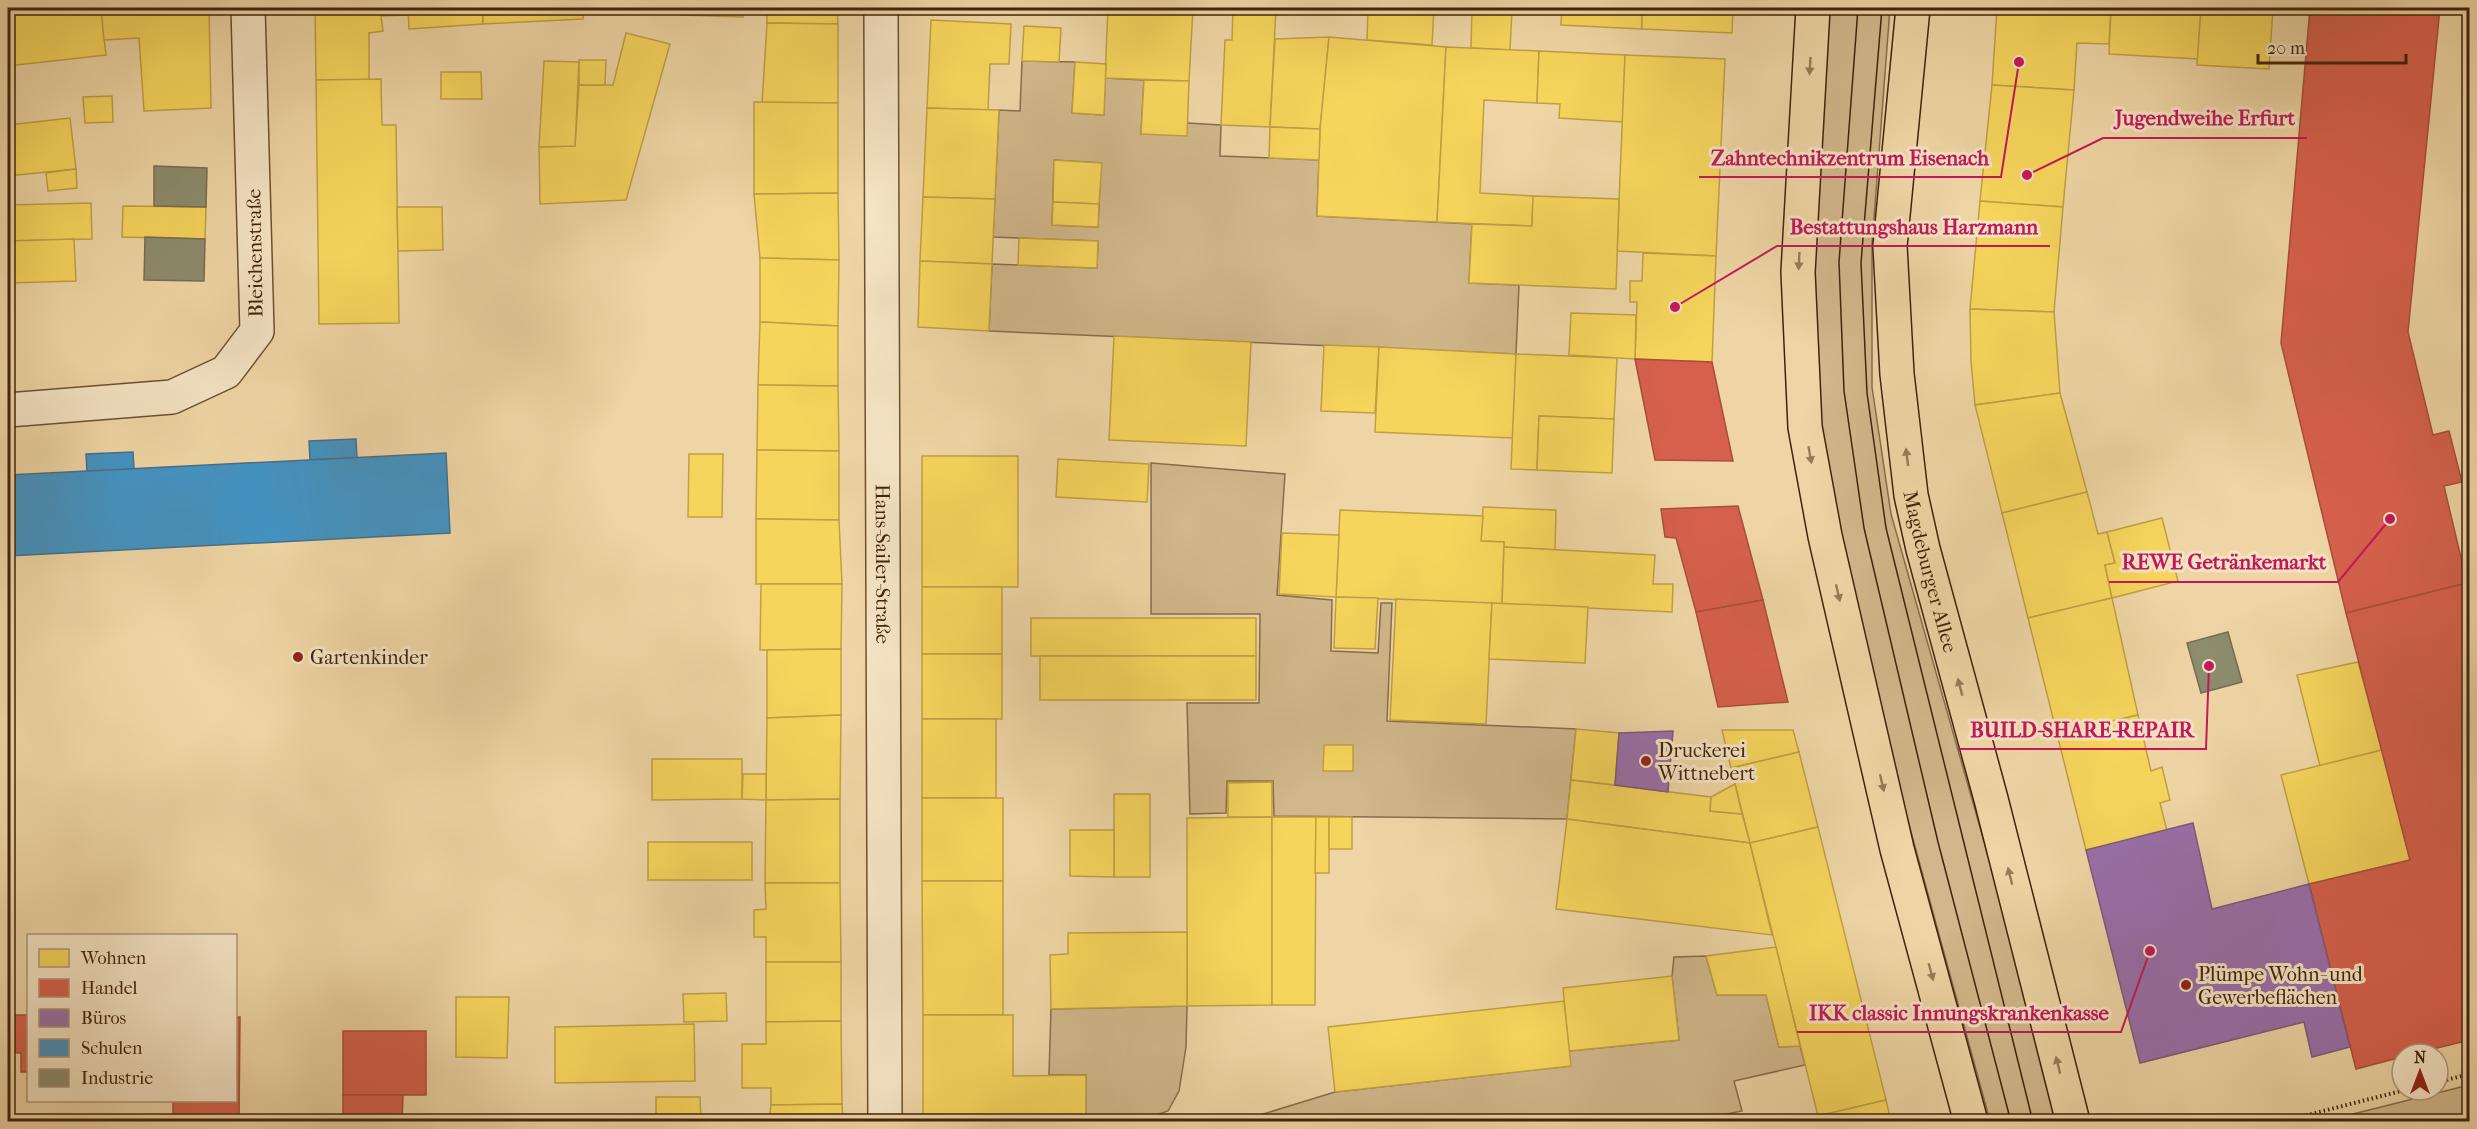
<svg xmlns="http://www.w3.org/2000/svg" width="2477" height="1129" viewBox="0 0 2477 1129" font-family="'IM FELL French Canon',serif">
	<style>
		.green { fill: #d1b78b; stroke: #896d4c; stroke-width: 1.5; fill-rule: evenodd }
		.homes { fill: #f6d55c; stroke: #c0a044; stroke-width: 1.5 }
		.shops { fill: #d6604d; stroke: #a94e3a; stroke-width: 1.5 }
		.offices { fill: #9970ab; stroke: #7f597b; stroke-width: 1.5 }
		.schools { fill: #4393c3; stroke: #42718c; stroke-width: 1.5 }
		.industry { fill: #8c8c6e; stroke: #766c51; stroke-width: 1.5 }
		.lines { fill: none; stroke-linecap: round; stroke-linejoin: round }
		.minor-casing { stroke: #6c5032; stroke-width: 36 }
		.major-casing { stroke: #41230c; stroke-width: 36 }
		.path { stroke: #41230c; stroke-width: 4; stroke-dasharray: 1.5 3; stroke-linecap: butt }
		.minor { stroke: #f5e4c4; stroke-width: 33 }
		.major { stroke: #efd5a5; stroke-width: 33 }
		.tram { stroke: #41230c; stroke-width: 1.5 }
		.oneway { fill: #987c58 }
		.poi-dot { fill: #8f2418; stroke: #f5e4c4; stroke-width: 2 }
		.labels { text-anchor: middle; dominant-baseline: central; stroke-width: 6; stroke-linejoin: round; paint-order: stroke }
		.street-label { font-size: 20px; fill: #41230c; stroke: #f5e4c4 }
		.poi-label { font-size: 20px; fill: #41230c; stroke: #f5e4c4; text-anchor: start }
		.leader { fill: none; stroke: #c2185b; stroke-width: 2 }
		.callout-dot { fill: #c2185b; stroke: #f5e4c4; stroke-width: 2 }
		.callout-label { font-size: 21px; text-anchor: middle; font-weight: bold; fill: #c2185b; stroke: #f5e4c4; stroke-width: 6; stroke-linejoin: round; paint-order: stroke }
	</style>
	<rect width="100%" height="100%" fill="#efd5a5"/>
	<filter id="stains"><feTurbulence type="fractalNoise" baseFrequency=".00333" numOctaves="4"/><feColorMatrix values="0 0 0 0 .2 0 0 0 0 .09 0 0 0 0 .02 0 0 0 .5 -.17"/></filter>
	<radialGradient id="worn" r=".72"><stop offset=".6" stop-color="#630" stop-opacity="0"/><stop offset="1" stop-color="#630" stop-opacity=".3"/></radialGradient>
	<!-- green -->
	<g class="green">
		<polygon points="1825,8 1890,8 1872,244 1872,387 1891,514 2063,1120 2059,1122 1990,1121 1828,528 1806,256"/>
		<path d="M1022,61L1075,62L1072,113L1104,115L1105,78L1144,80L1141,134L1187,123L1221,125L1220,156L1319,160L1317,216L1472,224L1469,283L1519,285L1516,354L989,331L992,264L1097,268L1098,241L993,237L999,110L1020,111ZM1054,160L1101,163L1098,227L1052,225Z"/>
		<polygon points="1151,463 1285,474 1277,595 1332,600 1331,651 1378,653 1381,603 1392,603 1387,721 1576,729 1567,819 1274,816 1273,781 1227,781 1226,813 1190,814 1187,703 1259,703 1260,614 1151,614"/>
		<polygon points="1706,956 1717,995 1766,995 1779,1047 1800,1046 1805,1065 1734,1081 1742,1111 1696,1120 1696,1121 1237,1122 1335,1092 1570,1066 1569,1051 1679,1040 1672,976 1674,957"/>
		<polygon points="1187,1006 1186,1047 1179,1091 1168,1111 1139,1121 1086,1121 1086,1075 1049,1075 1051,1009"/>
		<polygon points="2469,1085 2469,1117 2451,1121 2325,1121"/>
	</g>
	<!-- homes -->
	<g class="homes">
		<polygon points="8,8 101,8 106,55 8,66"/>
		<polygon points="101,8 209,8 211,108 144,111 139,38 104,40"/>
		<polygon points="315,8 408,8 409,15 381,16 383,31 369,33 369,80 316,80"/>
		<polygon points="408,8 483,8 483,24 409,29"/>
		<polygon points="483,8 584,8 583,19 483,24"/>
		<polygon points="680,8 744,8 743,17 680,15"/>
		<polygon points="767,8 837,8 838,24 767,23"/>
		<polygon points="1108,8 1193,8 1189,81 1105,78"/>
		<polygon points="1233,8 1276,8 1270,127 1221,125 1225,40 1232,40"/>
		<polygon points="1368,8 1434,8 1432,45 1367,40"/>
		<polygon points="1472,8 1562,8 1561,13"/>
		<polygon points="1562,8 1642,8 1642,29 1561,25"/>
		<polygon points="1642,8 1733,8 1732,33 1642,29"/>
		<polygon points="1997,8 2111,8 2109,44 2077,43 2074,90 1992,85"/>
		<polygon points="2111,8 2201,8 2198,59 2109,54"/>
		<polygon points="2201,8 2273,8 2269,69 2197,65"/>
		<polygon points="1472,9 1512,10 1510,50 1471,48"/>
		<polygon points="931,20 1011,24 1009,64 990,64 988,110 927,108"/>
		<polygon points="767,23 838,24 838,103 762,104"/>
		<polygon points="1024,26 1061,28 1059,62 1022,61"/>
		<polygon points="626,33 670,44 626,200 540,204 539,147 575,146 579,85 613,85"/>
		<polygon points="1329,37 1320,129 1270,127 1275,39"/>
		<polygon points="1329,37 1446,47 1437,222 1317,216 1320,129"/>
		<polygon points="1446,47 1539,51 1537,103 1484,100 1480,193 1533,196 1532,226 1437,222"/>
		<polygon points="1539,51 1625,55 1623,122 1559,118 1560,104 1537,103"/>
		<polygon points="1625,55 1725,59 1716,256 1617,251"/>
		<polygon points="579,60 606,60 605,85 579,85"/>
		<polygon points="544,61 579,62 575,146 539,147"/>
		<polygon points="1075,62 1106,64 1104,115 1072,113"/>
		<polygon points="441,72 481,72 482,99 441,99"/>
		<polygon points="381,79 382,125 396,125 399,323 319,324 316,80"/>
		<polygon points="1144,80 1189,81 1187,136 1141,134"/>
		<polygon points="1992,85 2074,90 2063,207 1980,201"/>
		<polygon points="112,96 113,122 85,123 83,97"/>
		<polygon points="754,102 838,103 838,193 754,194"/>
		<polygon points="927,108 999,110 995,199 923,197"/>
		<polygon points="70,118 76,169 8,176 8,125"/>
		<polygon points="1270,127 1320,129 1319,160 1269,158"/>
		<polygon points="1054,160 1102,163 1099,204 1053,202"/>
		<polygon points="76,169 77,188 48,191 46,173"/>
		<polygon points="838,193 839,260 760,258 754,194"/>
		<polygon points="1533,196 1619,199 1616,289 1469,283 1472,224 1532,226"/>
		<polygon points="923,197 995,199 992,264 920,261"/>
		<polygon points="1980,201 2063,207 2054,312 1970,309"/>
		<polygon points="1053,202 1099,204 1098,227 1052,225"/>
		<polygon points="91,203 92,239 8,241 8,205"/>
		<polygon points="123,206 206,207 205,239 122,237"/>
		<polygon points="397,207 442,207 443,250 398,251"/>
		<polygon points="1019,238 1098,241 1097,268 1018,265"/>
		<polygon points="74,239 76,281 8,283 8,241"/>
		<polygon points="1643,253 1716,256 1712,362 1635,359 1637,302 1630,302 1630,281 1642,281"/>
		<polygon points="760,258 839,260 838,326 760,322"/>
		<polygon points="920,261 992,264 989,331 918,327"/>
		<polygon points="1970,309 2054,312 2060,393 1975,405 1971,361"/>
		<polygon points="1571,313 1636,315 1635,359 1569,355"/>
		<polygon points="760,322 838,326 838,386 758,385"/>
		<polygon points="1114,336 1251,342 1246,446 1109,440"/>
		<polygon points="1324,345 1379,347 1375,413 1321,411"/>
		<polygon points="1379,347 1516,354 1513,438 1375,432"/>
		<polygon points="1516,354 1617,358 1614,419 1539,416 1537,470 1511,469"/>
		<polygon points="758,385 838,386 839,451 757,450"/>
		<polygon points="2060,393 2087,492 2002,513 1975,405"/>
		<polygon points="1539,416 1614,419 1612,473 1537,470"/>
		<polygon points="757,450 839,451 839,520 756,519"/>
		<polygon points="689,454 723,454 722,517 688,517"/>
		<rect x="922" y="456" width="96" height="131"/>
		<polygon points="1058,459 1149,464 1147,502 1056,497"/>
		<polygon points="2087,492 2098,534 2107,532 2115,563 2105,565 2112,598 2028,618 2002,513"/>
		<polygon points="1483,507 1556,510 1555,550 1504,547 1504,542 1481,541"/>
		<polygon points="1340,510 1483,516 1481,541 1504,542 1502,604 1336,597"/>
		<polygon points="2162,518 2178,581 2112,598 2105,565 2115,563 2107,532"/>
		<polygon points="756,519 839,520 842,584 756,584"/>
		<polygon points="1282,533 1339,535 1336,597 1279,594"/>
		<polygon points="1504,547 1655,555 1653,584 1673,584 1672,612 1502,604"/>
		<polygon points="761,584 842,584 841,649 760,650"/>
		<rect x="922" y="587" width="80" height="67"/>
		<polygon points="1336,597 1378,598 1375,649 1334,648"/>
		<polygon points="2112,598 2138,715 2057,734 2028,618"/>
		<polygon points="1396,599 1492,603 1486,724 1390,720"/>
		<polygon points="1492,603 1588,607 1585,663 1489,659"/>
		<rect x="1031" y="618" width="225" height="38"/>
		<polygon points="841,649 841,715 767,718 767,650"/>
		<rect x="922" y="654" width="80" height="65"/>
		<rect x="1040" y="656" width="216" height="44"/>
		<polygon points="2358,662 2382,750 2320,766 2297,675"/>
		<polygon points="841,715 840,799 766,800 767,718"/>
		<polygon points="2138,715 2151,771 2162,767 2170,800 2160,803 2167,831 2086,850 2057,734"/>
		<rect x="922" y="719" width="74" height="79"/>
		<polygon points="1576,729 1619,733 1615,785 1571,780"/>
		<polygon points="1722,730 1793,730 1799,752 1731,768"/>
		<polygon points="1324,745 1353,745 1353,771 1323,771"/>
		<polygon points="2382,750 2410,860 2309,884 2281,775"/>
		<polygon points="1799,752 1818,827 1750,843 1731,768"/>
		<polygon points="652,759 742,759 742,799 652,800"/>
		<polygon points="743,774 766,774 766,800 742,799"/>
		<polygon points="1571,780 1711,797 1710,811 1742,814 1750,843 1567,819"/>
		<polygon points="1272,782 1272,817 1228,817 1228,783"/>
		<polygon points="1735,784 1742,814 1710,811 1711,797"/>
		<rect x="1114" y="794" width="36" height="83"/>
		<rect x="922" y="798" width="81" height="83"/>
		<polygon points="840,799 840,883 765,883 766,800"/>
		<polygon points="1272,817 1272,1005 1187,1006 1187,818"/>
		<polygon points="1272,817 1316,817 1315,1005 1272,1005"/>
		<polygon points="1316,817 1329,817 1329,873 1315,873"/>
		<rect x="1329" y="817" width="23" height="32"/>
		<polygon points="1567,819 1750,843 1772,935 1556,909"/>
		<polygon points="1818,827 1886,1100 1818,1116 1750,843"/>
		<polygon points="1070,830 1114,830 1114,877 1070,876"/>
		<rect x="648" y="842" width="104" height="38"/>
		<polygon points="922,881 1003,881 1003,1015 923,1015"/>
		<polygon points="765,883 840,883 841,962 766,962 766,937 754,937 754,910 766,909"/>
		<polygon points="1187,932 1187,1006 1051,1009 1050,955 1068,954 1068,933"/>
		<polygon points="1776,947 1800,1046 1779,1047 1766,995 1717,995 1706,956"/>
		<polygon points="766,962 841,962 841,1021 766,1022"/>
		<polygon points="1672,976 1679,1040 1569,1051 1563,988"/>
		<polygon points="726,993 727,1021 684,1022 683,994"/>
		<polygon points="456,997 509,997 507,1058 456,1057"/>
		<polygon points="1564,1001 1571,1066 1335,1092 1328,1027"/>
		<polygon points="923,1015 1013,1015 1013,1076 1086,1075 1086,1122 923,1122"/>
		<polygon points="841,1021 842,1104 771,1105 771,1088 742,1088 742,1044 766,1044 766,1022"/>
		<polygon points="694,1024 695,1081 555,1083 555,1027"/>
		<polygon points="656,1097 700,1097 701,1122 656,1122"/>
		<polygon points="1886,1100 1891,1122 1819,1122 1818,1116"/>
		<polygon points="842,1104 843,1122 752,1122 769,1121 771,1105"/>
	</g>
	<!-- shops -->
	<g class="shops">
		<polygon points="2310,8 2440,8 2408,332 2433,435 2449,431 2462,482 2444,486 2467,583 2346,613 2281,343"/>
		<polygon points="1635,359 1712,362 1733,461 1655,460"/>
		<polygon points="1738,506 1763,600 1696,612 1676,538 1665,537 1661,509"/>
		<polygon points="2467,583 2470,591 2470,1040 2413,1054 2402,1054 2402,1057 2356,1069 2309,884 2410,860 2346,613"/>
		<polygon points="1763,600 1788,702 1718,707 1696,612"/>
		<polygon points="8,1015 28,1015 28,1072 21,1072 21,1053 8,1053"/>
		<polygon points="236,1017 240,1017 239,1122 173,1122 173,1100 236,1100"/>
		<rect x="343" y="1031" width="83" height="64"/>
		<polygon points="343,1095 403,1095 402,1122 343,1122"/>
	</g>
	<!-- offices -->
	<g class="offices">
		<polygon points="1673,731 1668,792 1615,785 1619,733"/>
		<polygon points="2193,823 2212,909 2309,884 2350,1047 2312,1057 2304,1022 2140,1063 2086,850"/>
	</g>
	<!-- schools -->
	<g class="schools">
		<polygon points="356,439 357,458 310,460 309,441"/>
		<polygon points="133,452 134,469 87,472 86,454"/>
		<polygon points="446,453 450,533 8,556 8,475"/>
	</g>
	<!-- industry -->
	<g class="industry">
		<polygon points="154,166 207,168 206,207 154,206"/>
		<polygon points="145,237 205,239 204,281 144,280"/>
		<polygon points="2228,632 2242,682 2201,693 2187,643"/>
	</g>
	<g class="lines">
		<defs>
			<g id="minor">
				<path id="s1" d="M881,8L885,1122"/>
				<polyline points="8,410 172,397 226,372 257,331 248,8"/>
			</g>
			<g id="major">
				<polyline points="1813,8 1798,272 1805,427 1825,536 1897,849 1971,1122"/>
				<path id="s2" d="M1913,8L1890,246L1897,374L1911,495L1923,549L1991,799L2073,1122"/>
			</g>
		</defs>
		<!-- minor casing -->
		<use href="#minor" class="minor-casing"/>
		<!-- major casing -->
		<use href="#major" class="major-casing"/>
		<!-- path -->
		<g class="path">
			<polyline points="2438,1082 2470,1074"/>
			<polyline points="2280,1122 2405,1090"/>
		</g>
		<!-- minor -->
		<use href="#minor" class="minor"/>
		<!-- major -->
		<use href="#major" class="major"/>
		<!-- tram -->
		<g class="tram">
			<polyline points="1858,8 1839,262 1844,391 1864,528 1938,842 2011,1122"/>
			<polyline points="1882,8 1861,263 1867,393 1886,528 2033,1122"/>
		</g>
	</g>
	<!-- one-way arrows -->
	<defs><path id="oneway-solid" d="M-6-.8H1V-3.2L6.5 0L1 3.2V.8H-6Z" transform="scale(1.5)"/></defs>
	<g class="oneway">
		<use href="#oneway-solid" transform="translate(1810 66) rotate(93)"/>
		<use href="#oneway-solid" transform="translate(1799 261) rotate(93)"/>
		<use href="#oneway-solid" transform="translate(1810 455) rotate(80)"/>
		<use href="#oneway-solid" transform="translate(1907 457) rotate(-97)"/>
		<use href="#oneway-solid" transform="translate(1838 593) rotate(77)"/>
		<use href="#oneway-solid" transform="translate(1960 687) rotate(-105)"/>
		<use href="#oneway-solid" transform="translate(1882 783) rotate(77)"/>
		<use href="#oneway-solid" transform="translate(2010 876) rotate(-104)"/>
		<use href="#oneway-solid" transform="translate(1931 972) rotate(75)"/>
		<use href="#oneway-solid" transform="translate(2058 1065) rotate(-104)"/>
	</g>
	<!-- markers -->
	<g class="poi-dot">
		<circle cx="298" cy="657" r="6"/>
		<circle cx="1646" cy="761" r="6"/>
		<circle cx="2186" cy="985" r="6"/>
	</g>
	<g class="labels">
		<!-- street labels -->
		<g class="street-label">
			<text transform="translate(255 253) rotate(-91)">Bleichenstraße</text>
			<text stroke="none"><textPath href="#s1" startOffset="556">Hans-Sailer-Straße</textPath></text>
			<text stroke="none"><textPath href="#s2" startOffset="568">Magdeburger Allee</textPath></text>
		</g>
		<!-- poi labels -->
		<g class="poi-label">
			<text x="310" y="657">Gartenkinder</text>
			<text x="1658" y="750">Druckerei<tspan x="1658" dy="23">Wittnebert</tspan></text>
			<text x="2198" y="974">Plümpe Wohn- und<tspan x="2198" dy="23">Gewerbeflächen</tspan></text>
		</g>
	</g>
	<!-- callouts -->
	<path class="leader" d="M2027 175L2103 138H2307M2019 62L2001 177H1699M1675 307L1777 246H2050M2390 519L2338 582H2109M2209 666L2206 749H1958M2150 951L2121 1032H1797"/>
	<g class="callout-dot">
		<circle cx="2027" cy="175" r="6"/>
		<circle cx="2019" cy="62" r="6"/>
		<circle cx="1675" cy="307" r="6"/>
		<circle cx="2390" cy="519" r="6"/>
		<circle cx="2209" cy="666" r="6"/>
		<circle cx="2150" cy="951" r="6"/>
	</g>
	<g class="callout-label">
		<text x="2205" y="125">Jugendweihe Erfurt</text>
		<text x="1850" y="165">Zahntechnikzentrum Eisenach</text>
		<text x="1914" y="234">Bestattungshaus Harzmann</text>
		<text x="2224" y="569">REWE Getränkemarkt</text>
		<text x="2082" y="737">BUILD-SHARE-REPAIR</text>
		<text x="1959" y="1020">IKK classic Innungskrankenkasse</text>
	</g>
	<!-- margin -->
	<rect width="2477" height="1129" fill="none" stroke="#efd5a5" stroke-width="30"/>
	<rect x="9" y="9" width="2459" height="1111" fill="none" stroke="#41230c" stroke-width="3"/>
	<rect x="15" y="15" width="2447" height="1099" fill="none" stroke="#41230c" stroke-width="1.5"/>
	<!-- legend -->
	<rect x="27" y="934" width="210" height="168" fill="#f5e4c4" stroke="#ad977a" stroke-width="1.5"/>
	<rect x="39" y="949" width="30" height="18" fill="#f6d55c" stroke="#ad977a" stroke-width="1.5"/>
	<text x="81" y="964" font-size="18" fill="#41230c">Wohnen</text>
	<rect x="39" y="979" width="30" height="18" fill="#d6604d" stroke="#ad977a" stroke-width="1.5"/>
	<text x="81" y="994" font-size="18" fill="#41230c">Handel</text>
	<rect x="39" y="1009" width="30" height="18" fill="#9970ab" stroke="#ad977a" stroke-width="1.5"/>
	<text x="81" y="1024" font-size="18" fill="#41230c">Büros</text>
	<rect x="39" y="1039" width="30" height="18" fill="#4393c3" stroke="#ad977a" stroke-width="1.5"/>
	<text x="81" y="1054" font-size="18" fill="#41230c">Schulen</text>
	<rect x="39" y="1069" width="30" height="18" fill="#8c8c6e" stroke="#ad977a" stroke-width="1.5"/>
	<text x="81" y="1084" font-size="18" fill="#41230c">Industrie</text>
	<!-- north arrow -->
	<g transform="translate(2420 1072)"><circle r="28" fill="#f5e4c4" stroke="#ad977a" stroke-width="1.5"/>
	<path d="M0-4.5L10 22L0 15L-10 22Z" fill="#8f2418"/>
	<text y="-9" font-size="16" font-weight="bold" text-anchor="middle" fill="#41230c">N</text>
	</g>
	<!-- scale -->
	<path d="M2258 54v9h148v-9" fill="none" stroke="#41230c" stroke-width="3"/>
	<text x="2267" y="54" font-size="18" fill="#41230c" stroke="#f5e4c4" stroke-width="4.5" paint-order="stroke">20 m</text>
	<rect width="100%" height="100%" filter="url(#stains)"/>
	<rect width="100%" height="100%" fill="url(#worn)"/>
</svg>
